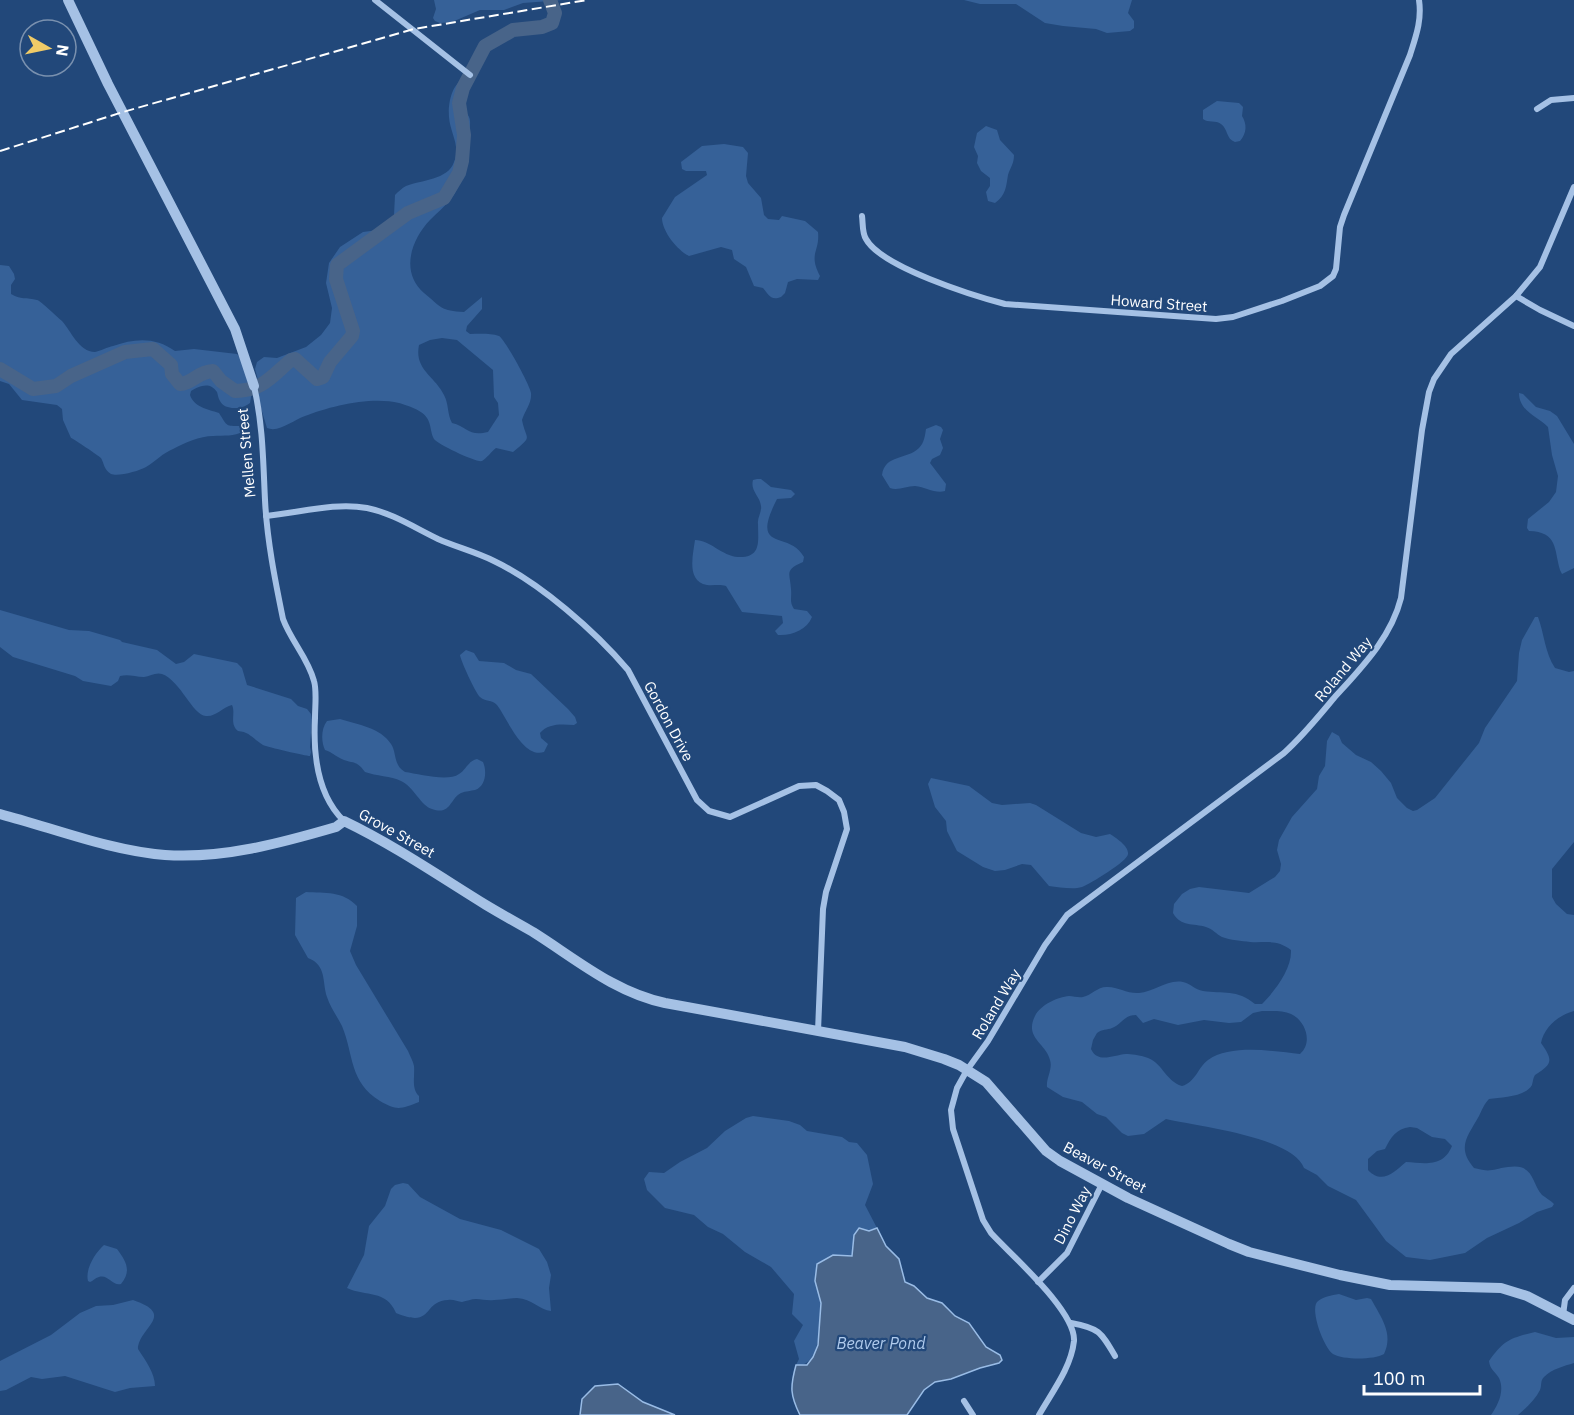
<svg xmlns="http://www.w3.org/2000/svg" width="1574" height="1415" viewBox="0 0 1574 1415" font-family="'IBM Plex Sans',sans-serif">
	<style>
		.green { fill: #366198; fill-rule: evenodd }
		.water { fill: #486489; stroke: #99bce6; stroke-width: 1.5 }
		.lines { fill: none; stroke-linecap: round; stroke-linejoin: round }
		.river { stroke: #486489; stroke-width: 14 }
		.minor { stroke: #a5c1e5; stroke-width: 6 }
		.tertiary { stroke: #a5c1e5; stroke-width: 10 }
		.rail { stroke: #fff; stroke-width: 2; stroke-dasharray: 10 4.5; stroke-linecap: butt }
		.labels { text-anchor: middle; dominant-baseline: central; stroke-width: 4.5; stroke-linejoin: round; paint-order: stroke }
		.street-label { font-size: 15px; fill: #fff; stroke: #22487a }
		.water-label { font-size: 16px; font-style: italic; fill: #b0cbed; stroke: #22487a }
	</style>
	<rect width="100%" height="100%" fill="#22487a"/>
	<!-- green -->
	<g class="green">
		<polygon points="434,0 563,0 523,3 504,10 480,10 452,22 440,23 435,21 433,18 436,9"/>
		<polygon points="964,0 1132,0 1128,13 1134,21 1134,28 1130,31 1107,33 1096,29 1063,26 1045,23 1016,4 980,4"/>
		<path d="M463,80L467,85L463,110C465,112 468,114 469,117C472,123 468,137 467,144C466,162 464,177 455,193C448,204 439,211 430,220C411,240 400,272 424,293C441,307 441,311 464,312L482,297V309L467,326L466,331L470,334C479,334 490,333 499,336C504,338 530,385 531,393C532,403 525,410 522,420C526,441 534,435 513,452L496,448C491,452 487,458 482,461C477,463 437,444 434,439C431,434 431,427 429,422C426,411 409,406 399,403C372,396 330,406 305,416C293,420 279,433 267,428L257,395L260,387L255,369L257,362L264,357L277,358L306,347L321,335L330,323L332,308L326,283L329,263L340,247L363,232L378,230L389,222L394,215L395,195C398,192 402,188 406,186C421,180 448,180 454,162C461,146 450,133 449,117C448,105 451,85 463,80ZM442,338L457,340L493,370L494,397L498,403L499,415L488,432C469,437 468,427 452,423C447,414 449,404 444,395C435,376 414,370 419,345L430,340Z"/>
		<path d="M1217,101L1239,103L1243,107L1242,116C1247,124 1247,133 1240,141L1235,142C1226,139 1228,129 1221,124C1216,120 1208,123 1203,119V110Z"/>
		<path d="M986,126L997,130L1000,140L1014,155C1014,164 1010,168 1008,175C1006,187 1006,195 995,203L988,201L986,192L990,186V178L981,171L977,163L978,156L974,147L977,133Z"/>
		<path d="M724,144L743,147L748,153L746,176L748,183L761,198L764,215L768,219L779,220L782,216L805,221L818,232C820,252 808,253 820,276L818,280L797,279L788,282L785,293L781,297C771,301 769,295 763,288L754,286L746,267L734,259L732,250L721,247L689,256C677,250 662,231 662,218L675,197L707,175L706,171H686L682,169L681,162L702,146Z"/>
		<path d="M0,265L9,266L14,274L15,279L11,285V294C20,300 27,297 37,300C41,301 58,318 62,321C71,331 79,352 95,352C100,351 108,347 113,346C135,338 156,337 175,351L194,349L237,354C247,363 244,380 252,391L250,403C243,409 225,411 220,401C218,398 218,395 217,392C210,381 199,386 191,391L190,395C194,407 207,409 219,413C228,427 225,426 243,426L244,431C233,437 225,435 213,436C200,436 184,443 173,449C163,453 156,461 146,467C139,471 118,477 111,474C104,470 104,463 101,458C99,456 74,439 71,438L63,420L62,409L57,405L22,400L9,384L0,381Z"/>
		<path d="M1519,393L1523,394L1536,407L1550,411L1557,416L1574,444V568L1562,574L1560,570C1554,549 1558,532 1529,531L1527,528L1528,519L1549,502L1556,492L1558,476L1552,455L1548,427C1537,416 1519,411 1519,393Z"/>
		<path d="M936,425L941,427L943,430L940,439L943,448L940,455L932,459L930,463L946,484L945,491C935,494 926,487 915,486C906,486 898,491 890,488L882,475C885,454 907,460 919,448C924,443 925,436 926,429Z"/>
		<path d="M757,479H761L771,487L791,490L795,494L791,498L777,499C749,554 789,529 804,557L803,562C784,570 790,573 791,589C792,598 789,601 794,609L807,611L812,617C807,630 791,636 778,635L775,631L783,623L782,616L742,612L726,586C719,584 713,586 707,585C686,581 693,555 695,540C710,540 722,556 738,557C762,558 758,541 758,524C757,518 762,512 761,506C760,496 750,491 753,480Z"/>
		<path d="M0,610L69,630L89,631L120,640L122,642L157,650L176,664L184,662L194,654L237,663L242,668L247,685L291,699L298,706L307,709L311,714L312,719L310,747L311,752L310,756C306,756 267,747 263,745C253,739 250,732 238,731C229,724 236,713 232,705C223,707 216,717 206,716C192,715 181,681 162,674C156,672 150,676 144,677C135,677 129,674 120,676L118,681L111,686L83,681L75,676L13,657L0,647Z"/>
		<path d="M1535,617H1538C1544,633 1545,653 1555,668L1569,672L1574,671V842L1552,869V897L1556,904L1567,914L1574,915V1011C1559,1015 1544,1027 1541,1043C1553,1060 1553,1064 1535,1075C1533,1078 1533,1081 1532,1085C1525,1097 1502,1097 1489,1099C1484,1104 1482,1110 1479,1116C1468,1136 1456,1147 1474,1168C1492,1173 1492,1169 1508,1167C1534,1163 1531,1182 1542,1195C1546,1198 1550,1200 1554,1204L1552,1207L1537,1212L1519,1223L1487,1238L1465,1253L1430,1260L1406,1257L1386,1241L1356,1200L1328,1186L1317,1175L1304,1168C1293,1137 1197,1126 1166,1119L1144,1134L1128,1136L1122,1133L1106,1117L1097,1114L1082,1102L1063,1097L1047,1087C1046,1078 1053,1069 1050,1060C1046,1043 1024,1038 1035,1016C1040,1005 1058,997 1069,996C1074,996 1078,998 1083,997C1092,995 1098,986 1108,987C1118,987 1128,994 1139,993C1154,992 1167,979 1183,982C1190,983 1195,990 1203,991C1223,994 1237,989 1255,1004H1262C1275,991 1292,969 1291,950C1277,939 1266,943 1250,942C1242,941 1230,940 1222,937C1216,934 1213,929 1206,927C1193,923 1181,927 1173,913L1174,904L1182,894L1190,889L1199,887L1249,893L1275,877L1280,871L1281,864L1277,850L1279,840L1292,817L1317,789L1319,776L1325,766L1327,741L1332,732L1339,736L1342,743L1356,755L1371,762L1381,771L1391,783L1397,798L1407,808L1413,811L1417,810L1435,798L1479,743L1485,728L1517,681L1519,653L1522,640ZM1262,1011C1271,1011 1283,1010 1291,1014C1306,1021 1313,1043 1300,1054C1274,1051 1230,1044 1208,1060C1198,1067 1196,1082 1182,1086C1165,1081 1162,1061 1145,1057C1139,1055 1131,1054 1126,1054C1113,1055 1098,1064 1091,1049L1093,1040L1097,1033C1102,1029 1107,1030 1112,1028C1122,1024 1124,1015 1136,1015L1143,1023L1154,1019L1178,1025L1204,1020L1229,1023L1241,1022L1253,1013ZM1410,1127L1417,1128L1432,1137L1445,1139L1452,1146C1443,1168 1424,1163 1406,1162C1394,1172 1382,1185 1368,1170V1159L1377,1151L1385,1149C1391,1137 1396,1129 1410,1127Z"/>
		<path d="M466,650L474,653L479,661L504,663L516,670L531,674L568,709L575,717L577,723L574,725C562,724 548,723 540,733L541,738L548,744L544,752C523,759 507,718 497,705C492,699 485,702 480,697C476,694 460,659 460,655Z"/>
		<path d="M340,719C358,725 380,727 391,744C397,753 393,765 405,772C419,774 448,782 459,774C466,770 468,761 477,759L483,762C487,771 486,786 475,790C471,791 466,791 461,793C450,798 451,816 432,809C421,806 414,787 401,781C391,776 376,776 365,772C355,758 351,765 338,757C333,754 331,752 325,750C321,741 321,729 327,721Z"/>
		<path d="M931,778L969,786L992,803L1002,805L1030,803L1036,805L1081,833L1096,837L1110,834C1116,838 1129,846 1128,854C1128,861 1090,884 1082,887C1073,890 1059,887 1049,886L1031,865L1022,864L1005,870L995,871L983,867L957,851L947,831L946,821L935,807L928,784Z"/>
		<path d="M306,892C325,893 343,891 357,906V926L350,951L356,965L408,1051C410,1056 413,1061 414,1066C415,1077 411,1088 419,1096V1102C401,1109 397,1111 380,1101C349,1082 354,1055 342,1026C337,1016 330,1007 327,997C322,982 327,965 308,958L295,935L296,898Z"/>
		<path d="M753,1116L789,1121L800,1125L807,1131L842,1137L849,1142L857,1143L867,1155L873,1184L865,1205L877,1228L869,1231L859,1228L852,1256L833,1255L815,1281C817,1289 821,1297 821,1305C821,1321 820,1369 796,1365L799,1359L794,1341L803,1325L792,1314L794,1294L771,1267L745,1252L723,1234L708,1227L694,1215L665,1208L647,1190L644,1179L649,1172L664,1173L680,1162L707,1148L725,1131L746,1118Z"/>
		<path d="M403,1183L408,1184L420,1197L460,1219L501,1230L539,1249L547,1262L551,1275L549,1288L551,1311C540,1310 532,1299 517,1298C510,1298 502,1300 494,1300C488,1301 482,1299 476,1299C471,1299 467,1301 462,1302C458,1302 453,1299 448,1300C422,1301 434,1329 396,1313C386,1289 366,1297 347,1288L364,1255L369,1226L385,1206L391,1189L395,1185Z"/>
		<path d="M104,1245L117,1249C126,1261 132,1271 121,1284C112,1286 108,1274 99,1277C95,1278 93,1281 90,1282L88,1281C85,1269 95,1253 104,1245Z"/>
		<path d="M1339,1294L1356,1300L1367,1298L1371,1299C1381,1317 1394,1334 1384,1354C1374,1360 1343,1360 1333,1354C1324,1348 1310,1311 1317,1302C1322,1297 1332,1295 1339,1294Z"/>
		<path d="M133,1300C177,1315 139,1327 138,1349C145,1360 155,1373 155,1386L130,1388L115,1392L65,1376L42,1379L31,1377L6,1390L0,1391V1361L51,1335L80,1313L96,1306L113,1305Z"/>
		<path d="M1535,1332L1556,1338L1574,1337V1363C1564,1366 1552,1369 1544,1377C1540,1381 1542,1385 1540,1390C1535,1400 1526,1408 1518,1415H1491C1498,1405 1505,1391 1499,1378C1495,1371 1490,1370 1489,1361C1504,1340 1510,1338 1535,1332Z"/>
	</g>
	<!-- water -->
	<g class="water">
		<path d="M859,1228L869,1231L877,1228L886,1246L899,1259L905,1282L914,1286L927,1298L942,1303L955,1316L969,1323L986,1347L1000,1355L1002,1360L999,1363L980,1368L951,1379L935,1382L924,1390L907,1415H800C790,1395 790,1387 796,1365H807L813,1357L818,1345L821,1303L815,1281L817,1264L833,1255L852,1256L854,1235Z"/>
		<polygon points="618,1384 643,1402 675,1415 580,1415 582,1399 595,1386"/>
	</g>
	<g class="lines">
		<!-- river -->
		<path class="river" d="M0,369L33,389L56,386L71,376L125,352L153,349L171,365L172,374L180,384C193,383 197,372 213,371L221,381L235,391C262,391 272,376 291,360L295,359L317,379L323,377L330,362L352,336L353,331L336,279L337,265L408,213L444,198L459,173L462,161L464,135L459,103L463,88L485,46L513,30L542,27L552,23L555,13L550,0"/>
		<!-- minor -->
		<g class="minor">
			<polyline points="375,0 470,75"/>
			<polyline points="1537,109 1551,100 1574,98"/>
			<path d="M862,216C863,223 862,233 866,239C881,267 974,296 1005,304L1216,319L1233,317L1282,301L1320,286L1333,276L1336,269L1340,227L1344,215L1410,55C1416,36 1422,20 1419,0"/>
			<polyline points="1516,296 1540,310 1574,326"/>
			<path d="M254,386C263,426 263,459 265,500C267,540 275,580 283,619C291,641 308,658 314,681C317,691 315,706 315,718C313,754 317,795 344,821"/>
			<path d="M266,516C299,513 334,502 367,508C392,513 415,528 438,539C456,547 476,552 494,561C540,583 595,631 628,670L697,800L709,811L730,817L799,786L816,785L827,791L839,800L844,812L847,829L826,892L823,909L818,1031"/>
			<polyline points="1038,1282 1067,1253 1102,1184"/>
			<polyline points="1563,1315 1565,1300 1574,1288"/>
			<path d="M1071,1323C1099,1328 1101,1332 1115,1356"/>
			<polyline points="964,1401 973,1415"/>
			<path d="M1039,1415C1052,1392 1071,1368 1074,1341C1076,1311 1011,1255 991,1233L983,1220L953,1129L951,1110L957,1088L967,1070L988,1041L1045,945L1067,915L1284,753C1303,736 1318,717 1334,698C1361,668 1391,638 1401,598L1422,430L1429,392L1434,379L1451,354L1516,296L1540,267L1574,187"/>
		</g>
		<!-- tertiary -->
		<g class="tertiary">
			<polyline points="68,0 108,84 235,329 254,386"/>
			<path d="M0,814C53,828 111,851 165,855C223,859 281,843 336,827L344,821C394,845 439,876 486,905C501,914 517,923 533,932C576,959 614,992 665,1003L905,1047L944,1059L959,1065L986,1082L1046,1151L1060,1161L1128,1198L1229,1244L1249,1252L1340,1275L1390,1285L1501,1288L1527,1296L1574,1320"/>
		</g>
		<!-- rail -->
		<polyline class="rail" points="0,151 123,112 414,29 587,0"/>
	</g>
	<g class="labels">
		<!-- street labels -->
		<g class="street-label">
			<text transform="translate(1159 303) rotate(4)">Howard Street</text>
			<text transform="translate(246 453) rotate(-95)">Mellen Street</text>
			<text transform="translate(1343 669) rotate(-50)">Roland Way</text>
			<text transform="translate(669 721) rotate(62)">Gordon Drive</text>
			<text transform="translate(397 833) rotate(29)">Grove Street</text>
			<text transform="translate(996 1004) rotate(-59)">Roland Way</text>
			<text transform="translate(1105 1167) rotate(28)">Beaver Street</text>
			<text transform="translate(1072 1215) rotate(-63)">Dino Way</text>
		</g>
		<!-- water labels -->
		<g class="water-label">
			<text x="881" y="1343">Beaver Pond</text>
		</g>
	</g>
	<!-- north arrow -->
	<g transform="translate(48 48) rotate(99)"><circle r="28" fill="#22487a" stroke="#7a91af" stroke-width="1.5"/>
	<path d="M0-4.5L10 22L0 15L-10 22Z" fill="#f0cb67"/>
	<text y="-9" font-size="16" font-weight="bold" text-anchor="middle" fill="#ffffff">N</text>
	</g>
	<!-- scale -->
	<path d="M1364 1385v9h116v-9" fill="none" stroke="#ffffff" stroke-width="3"/>
	<text x="1373" y="1385" font-size="18" fill="#ffffff" stroke="#22487a" stroke-width="4.5" paint-order="stroke">100 m</text>
</svg>
